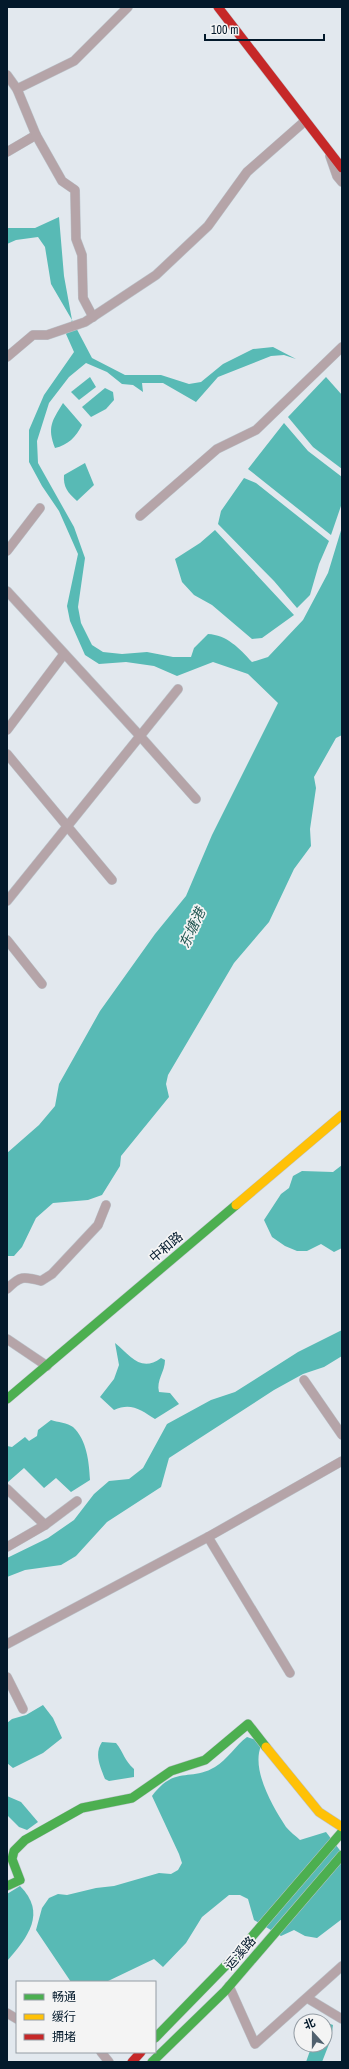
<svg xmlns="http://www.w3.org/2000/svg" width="349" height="2069" viewBox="0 0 349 2069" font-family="'Archivo Narrow','Noto Sans SC',sans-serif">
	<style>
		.water { fill: #58bab5 }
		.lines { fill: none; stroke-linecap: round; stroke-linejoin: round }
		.street-casing { stroke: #bbc3ca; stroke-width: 10 }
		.fast-casing { stroke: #bbc3ca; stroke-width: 10 }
		.slow-casing { stroke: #bbc3ca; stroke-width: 10 }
		.jam-casing { stroke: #bbc3ca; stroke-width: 10 }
		.street { stroke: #b5a4a8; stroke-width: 9 }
		.fast { stroke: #4caf50; stroke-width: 9 }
		.slow { stroke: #ffc107; stroke-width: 9 }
		.jam { stroke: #c62828; stroke-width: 9 }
		.labels { text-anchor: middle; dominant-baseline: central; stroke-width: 3.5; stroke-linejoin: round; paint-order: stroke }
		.street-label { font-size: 13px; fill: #03192b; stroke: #f4f4f4 }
		.water-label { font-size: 14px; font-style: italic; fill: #245853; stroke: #f4f4f4 }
	</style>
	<rect width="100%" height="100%" fill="#e2e8ee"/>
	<!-- water -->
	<g class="water">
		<path d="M59,217L64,276L72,320L92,358L125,375H161L189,384L201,382L223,364L253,349L273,347L296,359L284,355L271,356L218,377L196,402L163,383H142L143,392L133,385L122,384L107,372L86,363L69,377L49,403L37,441L38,463L74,527L85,558L78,607L81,623L92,645L103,652L122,654L147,652L173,657H191L194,648L208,634C227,635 239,648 252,662L268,657L303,620L328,573L342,527V735L336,738L314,777L316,788L310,829L311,846L294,869L269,922L234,963L168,1075L166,1084L169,1097L121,1156L120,1166L102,1195L88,1200L53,1203L36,1218L22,1247L14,1256H7V1153L39,1125L55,1106L59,1084L100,1011L155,934L186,896L212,835L278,703L248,674L213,662L177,676L154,666L126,662L99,664L85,655L70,621L67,606L78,554L59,511L42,486L29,462V430L44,395L74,352L66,334L72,320L51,284L45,247L38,237L16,240L7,244V228H35Z"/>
		<polygon points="90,377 96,387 79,400 71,392"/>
		<polygon points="326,377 342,395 342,469 313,447 288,417"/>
		<polygon points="105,388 113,392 114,400 106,409 91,417 82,407"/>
		<path d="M63,403L82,425C76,437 68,445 55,448C47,427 52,421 63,403Z"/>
		<polygon points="284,423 308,451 342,477 342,503 331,535 248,469"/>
		<path d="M85,463L94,485L77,501C68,493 63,487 64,475Z"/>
		<polygon points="244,478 256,483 329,541 319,564 310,595 297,608 274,581 218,524 221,511"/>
		<polygon points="215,530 294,615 262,638 252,639 212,605 194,595 182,582 175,559 200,543"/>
		<polygon points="342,1165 342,1248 334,1252 321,1244 307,1251 297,1251 285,1246 272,1237 264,1220 281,1194 289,1188 293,1176 302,1171 333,1172"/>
		<polygon points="342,1330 342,1356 324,1367 303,1374 274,1390 169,1458 161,1487 107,1522 76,1556 61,1565 25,1570 7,1577 7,1558 48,1538 74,1520 94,1494 109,1481 129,1479 143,1468 167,1424 211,1400 235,1392 298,1352"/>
		<path d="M115,1343C131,1356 141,1373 161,1358L165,1360C165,1372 156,1380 159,1392L170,1393L179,1404L155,1419C141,1410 131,1402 114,1410L100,1397L114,1379L119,1365Z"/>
		<path d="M51,1420C57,1422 68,1423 73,1427C87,1440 89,1462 90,1480L71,1492L56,1478L44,1488L24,1468L8,1482L7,1446L12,1447L25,1437L29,1441L37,1436L38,1430Z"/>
		<polygon points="43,1705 53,1718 62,1738 43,1753 13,1768 7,1763 7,1723 12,1719 26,1715"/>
		<path d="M247,1737L256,1740L261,1746C251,1770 273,1807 286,1827C290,1832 296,1836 300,1840L326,1832L342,1853V1919L317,1938L305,1936L294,1930L281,1936L254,1920L248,1899L240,1895H229L202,1917L186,1943L163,1967L154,1959L106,1982H71L36,1930L42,1908L49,1898L58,1894L67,1895L96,1888L114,1886L159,1873L171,1874L178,1870L182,1863L179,1854L152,1796C175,1765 190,1782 215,1767C227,1760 236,1745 247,1737Z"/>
		<path d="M102,1742L116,1743C124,1753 124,1760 134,1769V1777L109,1781L105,1779C100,1766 94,1754 102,1742Z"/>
		<polygon points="7,1796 21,1802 38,1822 27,1830 19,1827 7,1815"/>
		<path d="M20,1886C47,1913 28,1937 7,1961V1894Z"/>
		<polygon points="325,2022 333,2025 331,2039 322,2062 306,2062 312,2045 325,2045"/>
	</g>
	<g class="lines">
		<defs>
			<g id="street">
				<polyline points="7,75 17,89 36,135 7,152"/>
				<polyline points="17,89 74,61 128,7"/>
				<polyline points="36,135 62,181 75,190 76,239 82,255 83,298 93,317"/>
				<polyline points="330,156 337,176 342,182"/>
				<polyline points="7,357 33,335 47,335 85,322 156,275 208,226 247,172 305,121"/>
				<polyline points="140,516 217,449 256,430 342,347"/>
				<polyline points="7,551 40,508"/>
				<polyline points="7,591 140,736 196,799"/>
				<polyline points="7,730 64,654"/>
				<polyline points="7,754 112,880"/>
				<polyline points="7,901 178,689"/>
				<polyline points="7,940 42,984"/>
				<path d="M7,1289C20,1276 23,1276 41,1281L52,1274L98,1225L106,1205"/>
				<polyline points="7,1339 47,1366"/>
				<polyline points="304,1380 342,1435"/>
				<polyline points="7,1489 45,1525"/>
				<polyline points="208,1537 290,1673"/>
				<polyline points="7,1547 45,1525 77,1501"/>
				<polyline points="7,1644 208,1537 342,1461"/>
				<polyline points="7,1677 23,1709"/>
				<polyline points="229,1986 255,2044 342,1966"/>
				<polyline points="307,1998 342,2019"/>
				<polyline points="7,2013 17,2019"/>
				<polyline points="101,2052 109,2062"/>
			</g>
			<g id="fast">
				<polyline points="7,1399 236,1205"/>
				<polyline points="7,1886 20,1880 12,1859 14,1851 25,1840 82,1808 132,1798 171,1771 205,1760 248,1724 266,1747"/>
				<polyline points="155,2038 236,1955 342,1832"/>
				<polyline points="152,2062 225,1991 342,1855"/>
			</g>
			<g id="slow">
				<polyline points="236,1205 342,1115"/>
				<polyline points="266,1747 319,1812 342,1827"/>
			</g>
			<g id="jam">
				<polyline points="218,7 342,168"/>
				<polyline points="132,2062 141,2052"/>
			</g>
		</defs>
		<!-- street casing -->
		<use href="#street" class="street-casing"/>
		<!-- fast casing -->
		<use href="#fast" class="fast-casing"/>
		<!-- slow casing -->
		<use href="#slow" class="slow-casing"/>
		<!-- jam casing -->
		<use href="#jam" class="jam-casing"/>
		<!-- street -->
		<use href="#street" class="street"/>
		<!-- fast -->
		<use href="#fast" class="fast"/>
		<!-- slow -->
		<use href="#slow" class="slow"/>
		<!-- jam -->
		<use href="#jam" class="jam"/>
	</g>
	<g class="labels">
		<!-- street labels -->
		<g class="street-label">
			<text transform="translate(166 1247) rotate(-40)">中和路</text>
			<text transform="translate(240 1953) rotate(-49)">运溪路</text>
		</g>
		<!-- water labels -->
		<g class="water-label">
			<text transform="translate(192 928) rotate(-65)">东塘港</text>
		</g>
	</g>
	<!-- border -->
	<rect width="349" height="2069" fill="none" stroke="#03192b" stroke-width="16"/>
	<!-- legend -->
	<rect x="16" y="1981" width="140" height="72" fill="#f4f4f4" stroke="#949ca4"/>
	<rect x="24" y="1994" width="20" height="6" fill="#4caf50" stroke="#949ca4"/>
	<text x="52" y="2001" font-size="12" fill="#03192b">畅通</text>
	<rect x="24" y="2014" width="20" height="6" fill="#ffc107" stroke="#949ca4"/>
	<text x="52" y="2021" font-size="12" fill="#03192b">缓行</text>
	<rect x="24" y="2034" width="20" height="6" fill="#c62828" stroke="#949ca4"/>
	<text x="52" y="2041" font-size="12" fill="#03192b">拥堵</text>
	<!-- north arrow -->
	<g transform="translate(313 2033) rotate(339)"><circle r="19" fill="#f4f4f4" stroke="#949ca4"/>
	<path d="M0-3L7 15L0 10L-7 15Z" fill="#51616f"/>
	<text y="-6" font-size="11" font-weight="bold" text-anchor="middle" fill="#03192b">北</text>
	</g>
	<!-- scale -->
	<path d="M205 34v6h119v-6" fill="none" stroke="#03192b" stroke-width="2"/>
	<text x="211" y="34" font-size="12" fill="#03192b" stroke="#f4f4f4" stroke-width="3" paint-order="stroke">100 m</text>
</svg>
